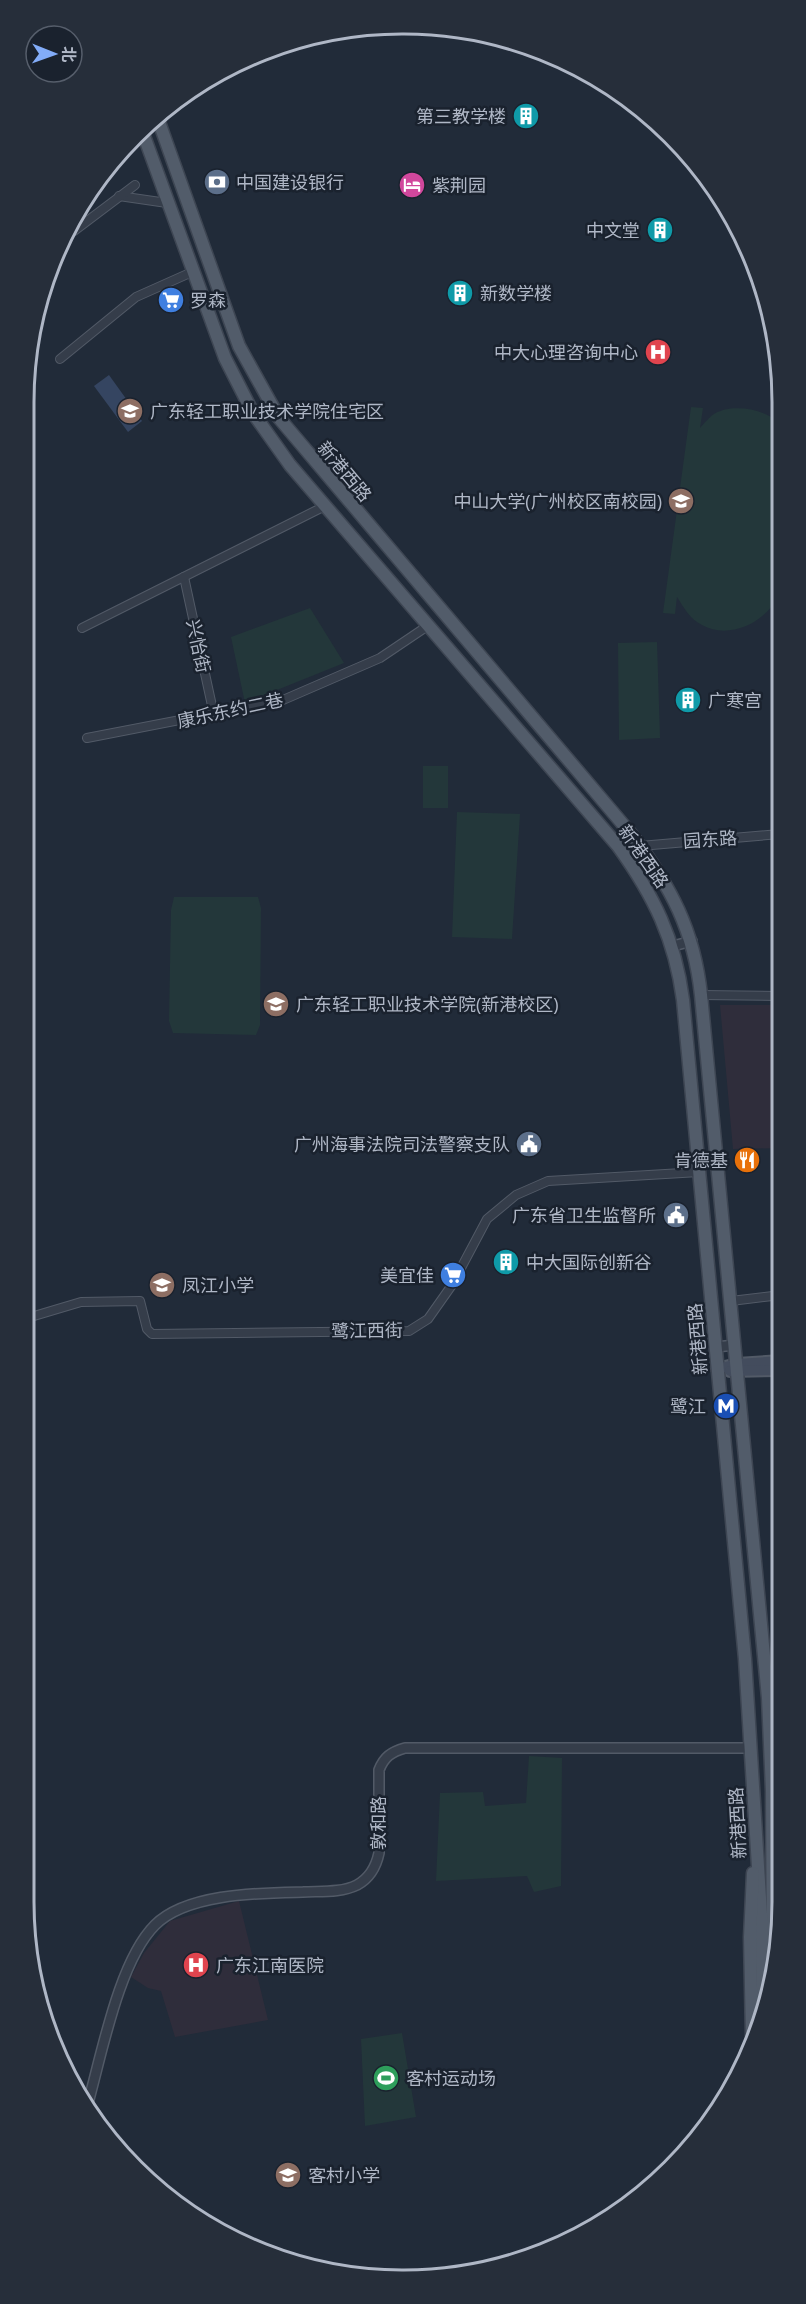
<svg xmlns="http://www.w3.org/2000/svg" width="806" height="2304" viewBox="0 0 806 2304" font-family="'Open Sans','Noto Sans SC',sans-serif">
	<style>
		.medical { fill: #2f2d3b }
		.green { fill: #23373a }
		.water { fill: #354561 }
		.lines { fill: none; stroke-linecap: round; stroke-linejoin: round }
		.minor-casing { stroke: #525a67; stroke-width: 10 }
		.tertiary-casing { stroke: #525a67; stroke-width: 12 }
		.secondary-casing { stroke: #525a67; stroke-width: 14 }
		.primary-casing { stroke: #3e4653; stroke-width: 15 }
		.minor { stroke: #353d4a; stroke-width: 8 }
		.tertiary { stroke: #353d4a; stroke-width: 9 }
		.secondary { stroke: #434c5d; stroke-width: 10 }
		.primary { stroke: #525c6a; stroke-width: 12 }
		.labels { text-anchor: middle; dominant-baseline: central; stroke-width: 5; stroke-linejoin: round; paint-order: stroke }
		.poi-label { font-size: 18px; fill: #afb7c6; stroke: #1a222e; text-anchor: start }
		.street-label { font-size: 18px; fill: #afb7c6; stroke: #1a222e }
		.rim { fill: none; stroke: #afb7c6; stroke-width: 3 }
	</style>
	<rect width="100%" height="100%" fill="#212b39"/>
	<!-- medical -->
	<g class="medical">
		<polygon points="720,1005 780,1005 780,1148 733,1149"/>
		<polygon points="239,1901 268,2020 175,2037 161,1991 148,1988 131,1977 144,1953 170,1921"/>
	</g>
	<!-- green -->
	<g class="green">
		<path d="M691,407L703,408L700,428C704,424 709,417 714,414C732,403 765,409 779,423V593C769,621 730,641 702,625C690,619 684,608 677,597L675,614L663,613Z"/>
		<polygon points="310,608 344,663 245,703 231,637"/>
		<polygon points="657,642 660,738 619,740 618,643"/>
		<rect x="423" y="766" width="25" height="42"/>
		<polygon points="457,812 520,814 512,939 452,937"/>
		<polygon points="174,897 258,897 261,908 260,1025 256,1035 173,1033 169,1021 171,910"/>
		<polygon points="529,1756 562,1758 561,1886 534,1892 527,1876 436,1881 440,1793 483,1792 485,1806 526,1803"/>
		<polygon points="402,2033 416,2117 365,2126 361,2039"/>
	</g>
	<!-- water -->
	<polygon class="water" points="109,375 142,421 128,432 94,386"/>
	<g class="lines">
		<defs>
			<g id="minor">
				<polyline points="119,196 167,203"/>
				<polyline points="74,231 135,185"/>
				<polyline points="60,359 136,297 192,272"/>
				<polyline points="184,577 214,715"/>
				<polyline points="82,628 325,506"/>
				<polyline points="87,738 283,700 380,658 429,625"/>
				<polyline points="640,846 780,834"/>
				<polyline points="701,995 780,996"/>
				<polyline points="731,1301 781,1295"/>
				<polyline points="24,1319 81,1302 140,1301 147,1329 152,1334 409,1331 428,1319 452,1285 487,1219 516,1195 548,1181 699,1172"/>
			</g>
			<g id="tertiary">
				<polyline points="673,946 692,941"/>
				<polyline points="716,1347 735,1345"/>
				<path d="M88,2103C102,2053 119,1961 155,1925C187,1893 260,1893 303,1892C320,1891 341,1893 357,1885C370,1878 376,1867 379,1853V1770C384,1757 391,1752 405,1748H751"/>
			</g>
			<g id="secondary">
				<polyline points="717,1369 737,1364 781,1361"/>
				<polyline points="730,1371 781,1370"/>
			</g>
			<g id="primary">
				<path d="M159,122L239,346L279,418L632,835C671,887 694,930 701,995L768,1698L772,1791L773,1973"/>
				<path d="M144,136L225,358L253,413L290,465L618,846C654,896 675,939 683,1000L745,1659L761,1914L763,2012"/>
				<polyline points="778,1885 781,1909"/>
				<polyline points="752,2037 750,1937 753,1873"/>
			</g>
		</defs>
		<!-- minor casing -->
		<use href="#minor" class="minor-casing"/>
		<!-- tertiary casing -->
		<use href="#tertiary" class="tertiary-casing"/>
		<!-- secondary casing -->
		<use href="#secondary" class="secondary-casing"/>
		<!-- primary casing -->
		<use href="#primary" class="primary-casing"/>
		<!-- minor -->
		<use href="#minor" class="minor"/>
		<!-- tertiary -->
		<use href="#tertiary" class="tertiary"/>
		<!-- secondary -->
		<use href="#secondary" class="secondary"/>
		<!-- primary -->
		<use href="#primary" class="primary"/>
	</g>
	<!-- icons -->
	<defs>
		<symbol id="building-disc" viewBox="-11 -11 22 22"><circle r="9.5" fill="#0f9aa8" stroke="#1a222e"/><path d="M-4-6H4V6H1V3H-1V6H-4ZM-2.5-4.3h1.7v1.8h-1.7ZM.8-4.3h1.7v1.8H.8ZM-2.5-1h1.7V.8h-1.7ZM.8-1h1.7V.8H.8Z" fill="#fff"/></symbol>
		<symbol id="bank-disc" viewBox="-11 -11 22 22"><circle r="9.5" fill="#5c6f8a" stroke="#1a222e"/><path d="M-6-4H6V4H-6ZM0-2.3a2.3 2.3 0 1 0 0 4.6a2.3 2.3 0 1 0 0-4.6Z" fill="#fff"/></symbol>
		<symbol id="hotel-disc" viewBox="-11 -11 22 22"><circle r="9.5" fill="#d1479c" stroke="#1a222e"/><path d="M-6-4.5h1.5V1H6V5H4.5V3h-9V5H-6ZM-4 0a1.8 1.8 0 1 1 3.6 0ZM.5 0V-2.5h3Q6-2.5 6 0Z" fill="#fff"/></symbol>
		<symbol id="supermarket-disc" viewBox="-11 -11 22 22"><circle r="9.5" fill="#3f7fe0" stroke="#1a222e"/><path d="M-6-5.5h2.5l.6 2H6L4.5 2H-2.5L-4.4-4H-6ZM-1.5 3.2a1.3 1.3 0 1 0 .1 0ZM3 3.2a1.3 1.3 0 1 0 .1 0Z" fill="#fff"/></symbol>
		<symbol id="hospital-disc" viewBox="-11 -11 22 22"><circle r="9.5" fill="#e0444e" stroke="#1a222e"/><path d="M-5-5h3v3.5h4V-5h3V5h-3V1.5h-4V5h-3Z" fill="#fff"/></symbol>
		<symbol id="university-disc" viewBox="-11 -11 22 22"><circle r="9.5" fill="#8d6e63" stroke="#1a222e"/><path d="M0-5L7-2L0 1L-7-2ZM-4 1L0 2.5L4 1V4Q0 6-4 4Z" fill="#fff"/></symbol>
		<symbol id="civic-disc" viewBox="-11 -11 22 22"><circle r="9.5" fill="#5c6f8a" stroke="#1a222e"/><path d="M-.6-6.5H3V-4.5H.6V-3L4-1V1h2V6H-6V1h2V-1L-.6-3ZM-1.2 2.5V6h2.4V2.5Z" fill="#fff"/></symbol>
		<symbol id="restaurant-disc" viewBox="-11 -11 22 22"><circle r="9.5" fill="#e8710a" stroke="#1a222e"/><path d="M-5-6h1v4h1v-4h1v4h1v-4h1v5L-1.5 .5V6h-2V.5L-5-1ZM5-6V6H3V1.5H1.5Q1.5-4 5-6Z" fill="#fff"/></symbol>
		<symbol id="school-disc" viewBox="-11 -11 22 22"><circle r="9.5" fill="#8d6e63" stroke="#1a222e"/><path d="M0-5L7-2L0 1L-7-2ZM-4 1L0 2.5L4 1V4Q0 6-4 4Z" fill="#fff"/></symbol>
		<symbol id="metro-disc" viewBox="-11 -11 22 22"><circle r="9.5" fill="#1a4fb4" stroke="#1a222e"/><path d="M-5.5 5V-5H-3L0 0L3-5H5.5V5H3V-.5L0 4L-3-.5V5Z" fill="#fff"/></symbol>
		<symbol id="stadium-disc" viewBox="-11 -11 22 22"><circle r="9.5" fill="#2e9e5b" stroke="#1a222e"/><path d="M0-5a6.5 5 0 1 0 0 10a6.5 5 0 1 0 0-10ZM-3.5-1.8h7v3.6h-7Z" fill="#fff"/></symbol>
	</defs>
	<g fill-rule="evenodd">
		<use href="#building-disc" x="511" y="101" width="30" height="30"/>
		<use href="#bank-disc" x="202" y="167" width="30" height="30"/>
		<use href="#hotel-disc" x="397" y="170" width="30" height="30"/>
		<use href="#building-disc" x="645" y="215" width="30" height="30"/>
		<use href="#building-disc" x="445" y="278" width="30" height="30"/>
		<use href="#supermarket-disc" x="156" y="285" width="30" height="30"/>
		<use href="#hospital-disc" x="643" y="337" width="30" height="30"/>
		<use href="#university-disc" x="115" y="396" width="30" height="30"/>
		<use href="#university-disc" x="666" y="486" width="30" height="30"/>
		<use href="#building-disc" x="673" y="685" width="30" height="30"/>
		<use href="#university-disc" x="261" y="989" width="30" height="30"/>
		<use href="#civic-disc" x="514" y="1129" width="30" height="30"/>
		<use href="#restaurant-disc" x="732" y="1145" width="30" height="30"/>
		<use href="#civic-disc" x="661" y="1200" width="30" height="30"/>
		<use href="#building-disc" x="491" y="1247" width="30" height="30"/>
		<use href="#supermarket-disc" x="438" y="1260" width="30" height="30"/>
		<use href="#school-disc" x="147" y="1270" width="30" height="30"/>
		<use href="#metro-disc" x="711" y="1391" width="30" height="30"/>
		<use href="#hospital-disc" x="181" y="1950" width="30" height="30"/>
		<use href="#stadium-disc" x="371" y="2063" width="30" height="30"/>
		<use href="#school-disc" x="273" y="2160" width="30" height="30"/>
	</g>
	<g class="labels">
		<!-- poi labels -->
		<g class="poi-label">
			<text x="506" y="116" text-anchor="end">第三教学楼</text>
			<text x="236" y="182">中国建设银行</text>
			<text x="432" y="185">紫荆园</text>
			<text x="640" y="230" text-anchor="end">中文堂</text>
			<text x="480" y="293">新数学楼</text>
			<text x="190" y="300">罗森</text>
			<text x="638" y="352" text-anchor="end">中大心理咨询中心</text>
			<text x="150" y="411">广东轻工职业技术学院住宅区</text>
			<text x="662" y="501" text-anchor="end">中山大学(广州校区南校园)</text>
			<text x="708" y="700">广寒宫</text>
			<text x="296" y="1004">广东轻工职业技术学院(新港校区)</text>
			<text x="510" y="1144" text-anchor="end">广州海事法院司法警察支队</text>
			<text x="728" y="1160" text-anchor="end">肯德基</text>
			<text x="656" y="1215" text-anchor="end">广东省卫生监督所</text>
			<text x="526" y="1262">中大国际创新谷</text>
			<text x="434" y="1275" text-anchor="end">美宜佳</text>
			<text x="182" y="1285">凤江小学</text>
			<text x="706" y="1406" text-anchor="end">鹭江</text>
			<text x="216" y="1965">广东江南医院</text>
			<text x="406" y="2078">客村运动场</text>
			<text x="308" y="2175">客村小学</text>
		</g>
		<!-- street labels -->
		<g class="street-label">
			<text transform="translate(345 471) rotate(50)">新港西路</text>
			<text transform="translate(199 646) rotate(78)">兴怡街</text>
			<text transform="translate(230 710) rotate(-12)">康乐东约二巷</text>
			<text transform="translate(710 839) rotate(-4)">园东路</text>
			<text transform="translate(644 856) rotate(55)">新港西路</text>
			<text transform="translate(367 1330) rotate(-1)">鹭江西街</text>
			<text transform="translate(697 1339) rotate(-95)">新港西路</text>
			<text transform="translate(378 1823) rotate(-90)">敦和路</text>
			<text transform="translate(737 1823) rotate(-93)">新港西路</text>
		</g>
	</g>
	<!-- crop -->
	<path d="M0 0H806V2304H0ZM402 34H404A368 368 0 0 1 772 402V1902A368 368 0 0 1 404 2270H402A368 368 0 0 1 34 1902V402A368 368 0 0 1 402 34Z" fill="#262e3a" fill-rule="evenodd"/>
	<path class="rim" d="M402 34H404A368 368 0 0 1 772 402V1902A368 368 0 0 1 404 2270H402A368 368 0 0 1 34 1902V402A368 368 0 0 1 402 34Z"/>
	<!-- north arrow -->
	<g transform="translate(54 54) rotate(91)"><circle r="28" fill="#1a222e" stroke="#565e6b" stroke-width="1.5"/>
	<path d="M0-4.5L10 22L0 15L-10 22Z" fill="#82acf8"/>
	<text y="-9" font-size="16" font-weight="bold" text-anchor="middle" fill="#afb7c6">北</text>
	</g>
</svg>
